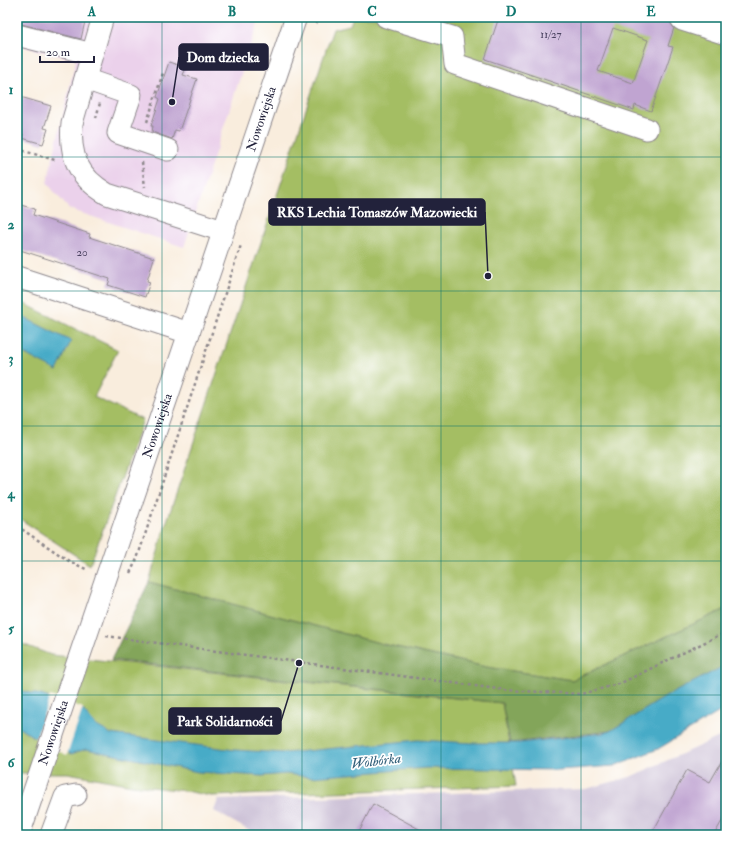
<svg xmlns="http://www.w3.org/2000/svg" width="743" height="852" viewBox="0 0 743 852" font-family="'IM FELL Double Pica',serif">
	<style>
		.built { fill: #ebd1eb }
		.industrial { fill: #cbbfd5 }
		.green { fill: #a4be64; stroke: #637050 }
		.forest { fill: #83a55a; stroke: #52644a }
		.water { fill: #47abc7; stroke: #346681 }
		.pier { fill: #f9eddd }
		.building { fill: #c0a4d1; fill-rule: evenodd }
		.lines { fill: none; stroke-linecap: round; stroke-linejoin: round }
		.minor-casing { stroke: #8e888c; stroke-width: 23 }
		.path { stroke: #8e888c; stroke-width: 2.5; stroke-dasharray: 3 3; stroke-linecap: butt }
		.minor { stroke: #fff; stroke-width: 21 }
		.grid { fill: none; stroke: #0f766e; stroke-width: 1; stroke-opacity: 0.55 }
		.labels { text-anchor: middle; dominant-baseline: central; stroke-width: 3.5; stroke-linejoin: round; paint-order: stroke }
		.number-label { font-size: 11px; fill: #4a4260 }
		.street-label { font-size: 13px; fill: #22223b; stroke: #fff }
		.water-label { font-size: 14px; font-style: italic; fill: #33607a; stroke: #fff }
		.leader { fill: none; stroke: #22223b; stroke-width: 1.5 }
		.callout-dot { fill: #22223b; stroke: #fff; stroke-width: 1.5 }
		.callout { fill: #22223b; stroke: #22223b; stroke-width: 1.5 }
		.callout-label { font-size: 14px; text-anchor: middle; font-weight: bold; fill: #fff }
		.neatline { fill: none; stroke: #0f766e; stroke-width: 1.5 }
		.grid-label { font-size: 13px; text-anchor: middle; font-weight: bold; fill: #0f766e }
	</style>
	<rect width="100%" height="100%" fill="#fff"/>
	<filter id="ink" filterUnits="userSpaceOnUse"><feTurbulence type="fractalNoise" baseFrequency=".025" numOctaves="2"/><feDisplacementMap in="SourceGraphic" scale="8" xChannelSelector="R" yChannelSelector="G"/><feConvolveMatrix kernelMatrix="1 2 1 2 8 2 1 2 1" color-interpolation-filters="sRGB"/></filter>
	<filter id="wash" filterUnits="userSpaceOnUse"><feTurbulence type="fractalNoise" baseFrequency=".012" numOctaves="4" result="noise"/><feDisplacementMap in="SourceGraphic" scale="16" xChannelSelector="R" yChannelSelector="G"/><feGaussianBlur stdDeviation="0.9" result="paint"/><feColorMatrix in="noise" values="0 0 0 0 0 0 0 0 0 0 0 0 0 0 0 0 0 1.4 0 .05"/><feComposite in="paint" operator="in"/></filter>
	<g filter="url(#wash)">
		<rect width="100%" height="100%" fill="#f9eddd"/>
		<!-- built -->
		<polygon class="built" points="17,17 260,17 184,247 69,209 47,183 76,60 17,45"/>
		<!-- industrial -->
		<polygon class="industrial" points="726,734 726,835 257,835 214,811 218,800 586,789 630,777"/>
		<!-- green -->
		<g class="green">
			<polygon points="353,17 726,17 726,609 572,680 486,667 383,644 149,582 166,524 333,29 350,25"/>
			<polygon points="17,300 118,350 94,397 143,420 90,565 17,517"/>
			<polygon points="17,642 51,655 502,703 516,786 211,796 185,791 132,785 68,773 17,773"/>
		</g>
		<!-- forest -->
		<polygon class="forest" points="149,582 383,644 486,667 572,680 726,609 726,665 610,731 510,743 502,703 111,660"/>
		<!-- water -->
		<g class="water">
			<polygon points="17,314 71,341 57,371 17,350"/>
			<polygon points="726,665 726,708 658,749 614,766 558,770 426,768 311,777 286,774 262,776 198,772 86,749 71,754 34,737 17,727 17,690 41,695 83,710 95,725 111,734 235,750 285,753 418,740 473,743 520,743 603,733 610,731 667,696"/>
		</g>
		<!-- pier -->
		<polygon class="pier" points="50,696 83,708 67,755 35,740"/>
		<g id="blocks">
			<!-- building -->
			<g class="building">
				<polygon points="17,17 86,17 81,39 17,23"/>
				<path d="M499,17H662L668,19L674,28L668,46L673,47L651,111L635,105L634,110L485,59ZM613,28L648,40L633,83L598,71Z"/>
				<polygon points="169,62 186,68 183,75 197,79 179,131 175,130 172,139 152,132 153,126 151,126 160,99 157,97"/>
				<polygon points="17,96 51,106 44,128 48,129 43,144 22,138 23,134 17,132"/>
				<polygon points="17,204 35,209 33,215 90,234 89,237 154,258 147,281 150,282 145,297 108,285 110,279 17,249"/>
				<polygon points="726,754 726,814 714,835 651,835 687,770 710,782"/>
				<polygon points="373,804 430,835 357,835"/>
			</g>
		</g>
	</g>
	<g filter="url(#ink)">
		<use href="#blocks" fill-opacity="0" stroke="#8e888c" stroke-width="1"/>
		<g class="lines">
			<defs>
				<g id="minor">
					<path d="M103,17L72,123C69,156 78,177 107,194L223,231"/>
					<polyline points="386,17 452,37 455,64 647,129"/>
					<polyline points="680,17 682,20 726,34"/>
					<polyline points="17,35 92,54"/>
					<polyline points="85,79 131,95 118,133 168,150"/>
					<polyline points="17,277 189,333"/>
					<path id="s1" d="M19,835L296,17"/>
					<polyline points="51,835 65,797 76,795"/>
				</g>
			</defs>
			<!-- minor casing -->
			<use href="#minor" class="minor-casing"/>
			<!-- path -->
			<g class="path">
				<polyline points="316,24 318,17"/>
				<polyline points="96,118 100,103"/>
				<polyline points="147,122 163,73"/>
				<polyline points="17,149 55,160"/>
				<polyline points="142,162 145,187"/>
				<polyline points="17,526 69,561 88,570"/>
				<polyline points="130,573 137,559 241,245"/>
				<polyline points="106,636 505,690 581,694 619,684 726,632"/>
			</g>
			<!-- minor -->
			<use href="#minor" class="minor"/>
		</g>
	</g>
	<!-- grid -->
	<path class="grid" d="M162,17V835M302,17V835M441,17V835M581,17V835M17,157H726M17,291H726M17,426H726M17,561H726M17,695H726"/>
	<g class="labels">
		<!-- number labels -->
		<g class="number-label">
			<text x="551" y="34">11/27</text>
			<text x="82" y="252">20</text>
		</g>
		<!-- street labels -->
		<g class="street-label">
			<text stroke="none"><textPath href="#s1" startOffset="756">Nowowiejska</textPath></text>
			<text stroke="none"><textPath href="#s1" startOffset="432">Nowowiejska</textPath></text>
			<text stroke="none"><textPath href="#s1" startOffset="108">Nowowiejska</textPath></text>
		</g>
		<!-- water labels -->
		<g class="water-label">
			<text transform="translate(376 761) rotate(-7)">Wolbórka</text>
		</g>
	</g>
	<!-- callouts -->
	<path class="leader" d="M172 102L179 57M488 276L485 212M299 663L281 721"/>
	<g class="callout-dot">
		<circle cx="172" cy="102" r="4"/>
		<circle cx="488" cy="276" r="4"/>
		<circle cx="299" cy="663" r="4"/>
	</g>
	<g class="callout">
		<rect x="179" y="44" width="89" height="26" rx="4"/>
		<rect x="269" y="199" width="216" height="26" rx="4"/>
		<rect x="169" y="708" width="112" height="26" rx="4"/>
	</g>
	<g class="callout-label">
		<text x="223" y="62">Dom dziecka</text>
		<text x="377" y="217">RKS Lechia Tomaszów Mazowiecki</text>
		<text x="225" y="726">Park Solidarności</text>
	</g>
	<!-- margin -->
	<rect width="743" height="852" fill="none" stroke="#fff" stroke-width="44"/>
	<!-- scale -->
	<path d="M40 56v6h54v-6" fill="none" stroke="#22223b" stroke-width="2"/>
	<text x="46" y="56" font-size="12" fill="#22223b" stroke="#ffffff" stroke-width="3" paint-order="stroke">20 m</text>
	<rect x="22" y="22" width="699" height="808" class="neatline"/>
	<g class="grid-label">
		<text x="92" y="16">A</text>
		<text x="232" y="16">B</text>
		<text x="372" y="16">C</text>
		<text x="511" y="16">D</text>
		<text x="651" y="16">E</text>
		<text x="11" y="94">1</text>
		<text x="11" y="229">2</text>
		<text x="11" y="363">3</text>
		<text x="11" y="498">4</text>
		<text x="11" y="633">5</text>
		<text x="11" y="767">6</text>
	</g>
</svg>
